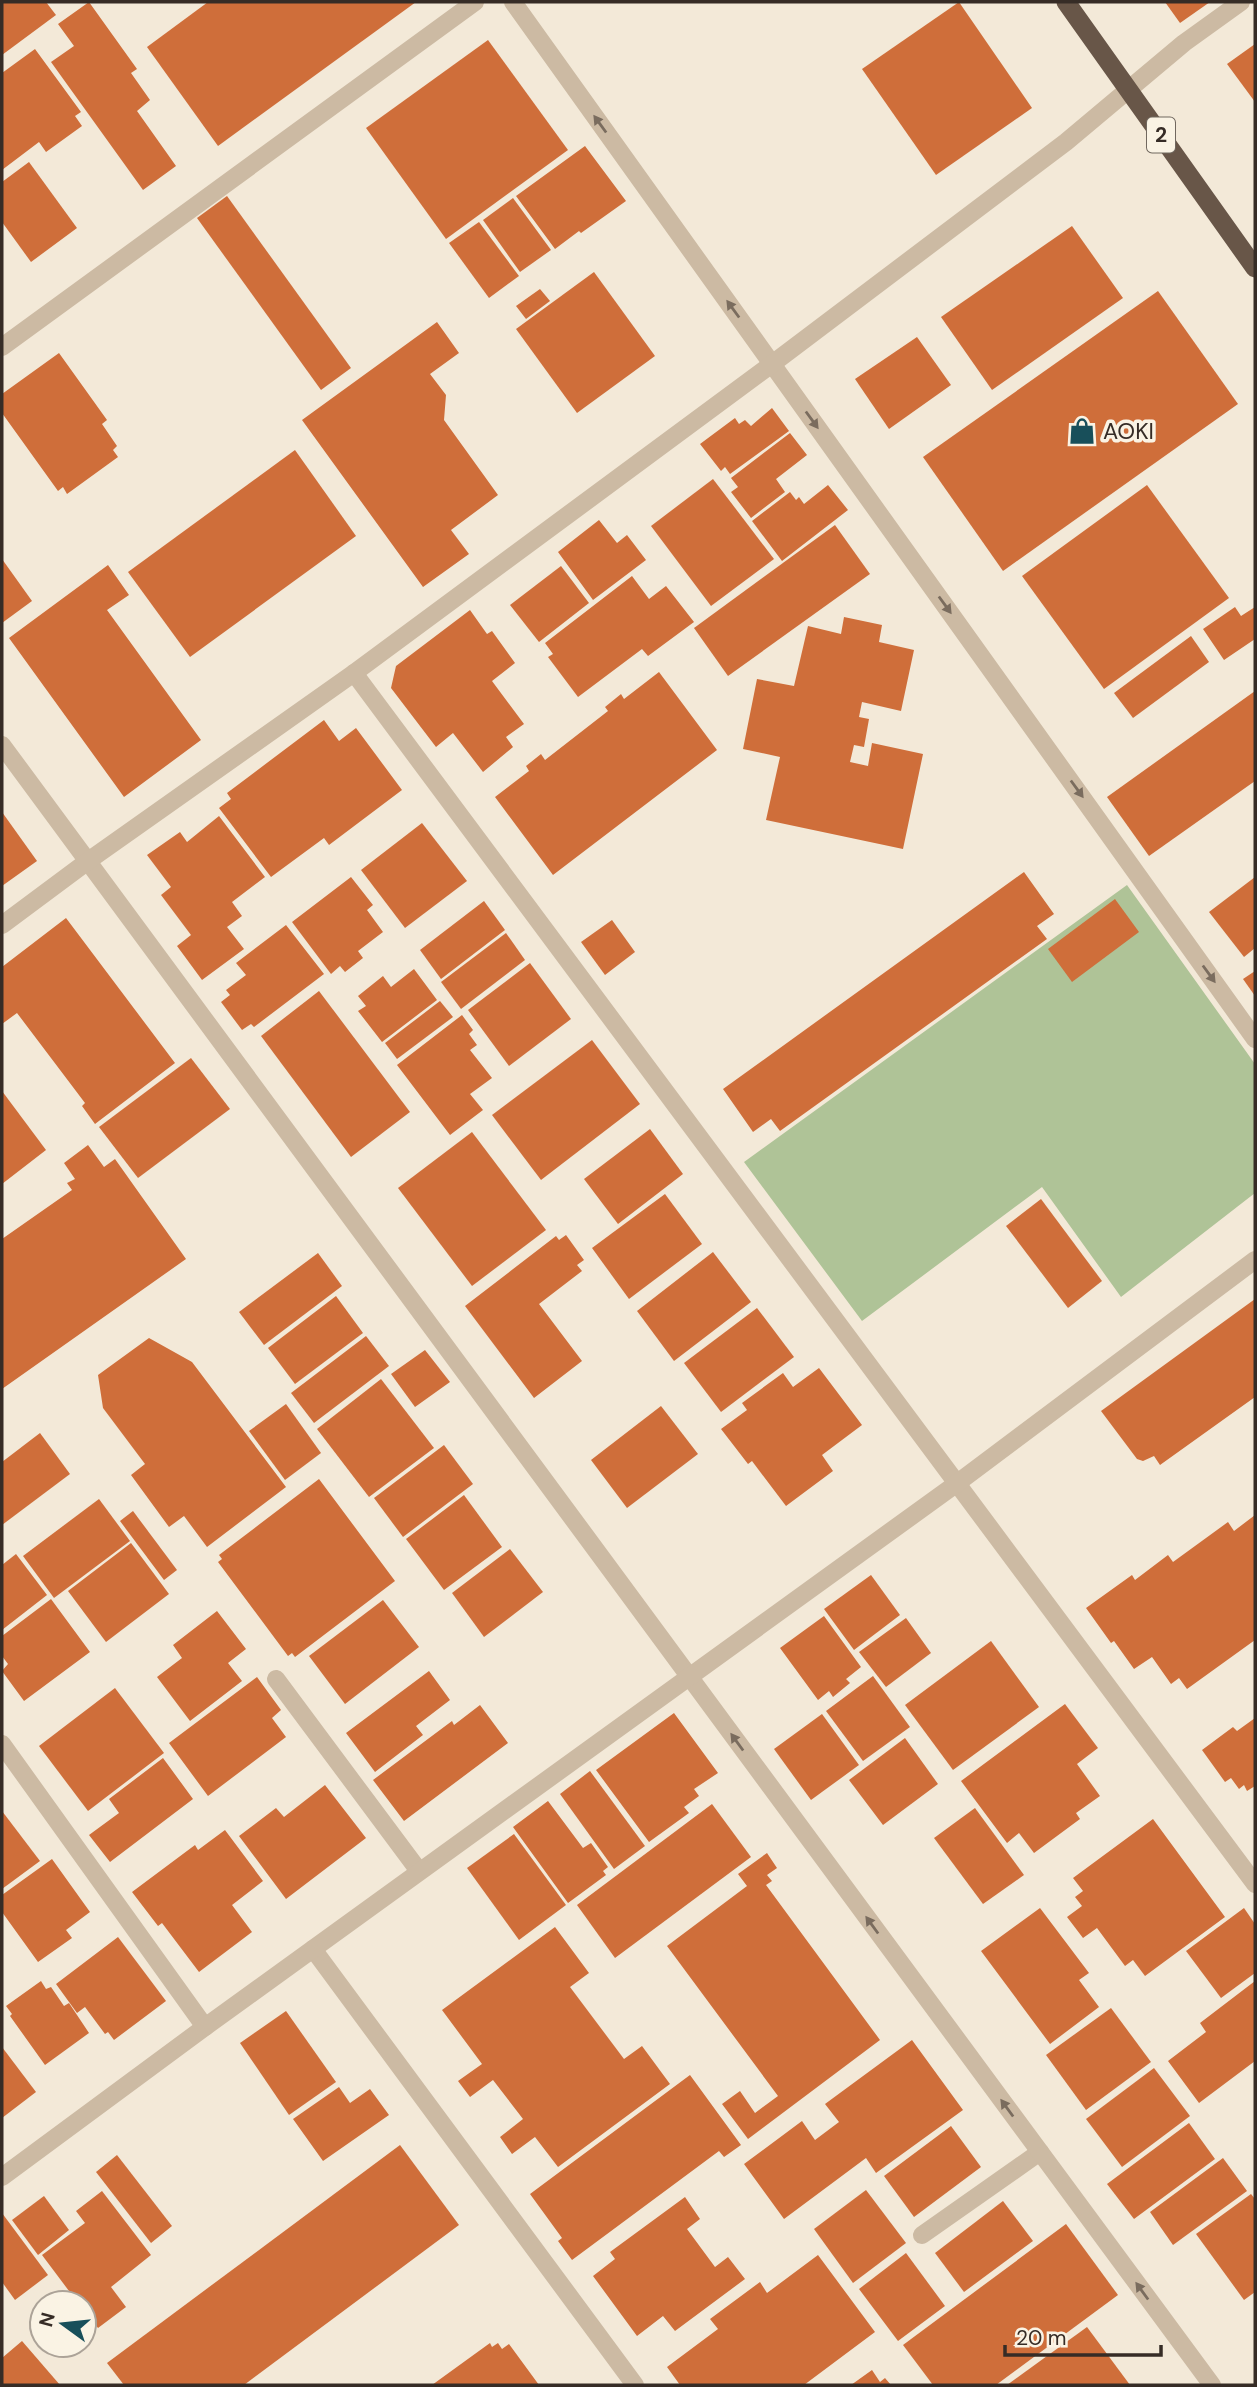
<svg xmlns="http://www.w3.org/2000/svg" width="1257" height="2387" viewBox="0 0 1257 2387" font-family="'DM Sans',sans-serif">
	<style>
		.green { fill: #afc397 }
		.building { fill: #cf6e3a }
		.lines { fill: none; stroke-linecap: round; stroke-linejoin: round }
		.service { stroke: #ccbaa3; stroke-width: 18 }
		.minor { stroke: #ccbaa3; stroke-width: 18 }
		.trunk { stroke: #685648; stroke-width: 19 }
		.oneway { fill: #7a6c5e }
		.labels { text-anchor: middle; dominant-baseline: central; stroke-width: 7; stroke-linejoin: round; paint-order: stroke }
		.shield { fill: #faf3e4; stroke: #71685f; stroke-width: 2 }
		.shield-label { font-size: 21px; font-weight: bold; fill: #362c26 }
		.poi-label { font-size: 23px; fill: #362c26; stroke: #faf3e4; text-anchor: start }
	</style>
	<rect width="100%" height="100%" fill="#f3e9d8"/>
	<!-- green -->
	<polygon class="green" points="1127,885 1255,1064 1255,1193 1121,1297 1042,1187 862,1321 744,1162"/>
	<!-- building -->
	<g class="building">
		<polygon points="2,2 46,2 56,15 2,55"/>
		<polygon points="89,2 137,69 131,73 150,100 137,111 176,166 143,190 51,62 74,46 58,24"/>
		<polygon points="208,2 416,2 218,146 147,47"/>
		<polygon points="959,2 1032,108 936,175 862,69"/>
		<polygon points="1165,2 1210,2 1180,23"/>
		<polygon points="488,40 568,150 446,239 366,128"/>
		<polygon points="1255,44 1255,102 1227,64"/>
		<polygon points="35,49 81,112 75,116 82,126 46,152 39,142 2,170 2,73"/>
		<polygon points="585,146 626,201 581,233 579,231 555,249 516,196"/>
		<polygon points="29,162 77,228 31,262 2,222 2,182"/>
		<polygon points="227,196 351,368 321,390 197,218"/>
		<polygon points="513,198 551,250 520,272 483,220"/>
		<polygon points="479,222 519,276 489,298 449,243"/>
		<polygon points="1072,226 1123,298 992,390 941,317"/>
		<polygon points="594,272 655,356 577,413 516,329"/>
		<polygon points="540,289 550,301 526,319 516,306"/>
		<polygon points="1158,291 1238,404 1003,571 923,457"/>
		<polygon points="437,322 459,353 430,374 446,395 444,420 498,495 451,530 469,554 423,587 302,420"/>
		<polygon points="917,337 951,385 889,429 855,379"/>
		<polygon points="59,353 107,420 102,424 117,446 113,450 118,457 67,494 63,487 58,491 2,413 2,394"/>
		<polygon points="772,408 789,431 730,474 725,467 721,471 700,444 735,418 739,424 745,420 751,426"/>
		<polygon points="790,433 807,455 776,479 785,492 751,518 731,492 738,487 731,478"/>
		<polygon points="295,450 356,536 190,657 128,572"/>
		<polygon points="713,479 774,559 711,606 651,526"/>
		<polygon points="828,485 848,510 782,561 752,521 790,492 796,500 799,497 804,504"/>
		<polygon points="1147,485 1229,598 1104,689 1022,576"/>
		<polygon points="599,520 617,543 627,535 646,560 593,600 558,552"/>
		<polygon points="835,525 870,574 728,676 694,628"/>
		<polygon points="2,559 32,601 2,623"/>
		<polygon points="108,565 129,595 107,610 201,740 124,797 9,638"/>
		<polygon points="561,566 589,603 539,642 510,605"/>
		<polygon points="632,576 649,599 666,586 694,622 648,656 642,649 578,697 548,657 553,654 545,643"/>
		<polygon points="1235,607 1241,616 1255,607 1255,639 1224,660 1203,629"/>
		<polygon points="470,610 487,634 492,631 515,663 492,681 524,724 506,737 513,747 483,772 453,733 436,747 391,688 396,666"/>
		<polygon points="844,617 882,625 879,642 914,650 901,711 862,702 859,717 869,719 864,747 854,745 850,762 868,766 872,743 923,754 903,849 766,820 780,757 743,749 757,679 794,686 808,626 841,634"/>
		<polygon points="1191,636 1209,662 1133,718 1114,693"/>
		<polygon points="659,672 717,750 553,875 495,797 529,771 526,766 541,754 545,760 608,711 605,707 621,694 624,699"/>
		<polygon points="1255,691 1255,781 1149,856 1107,797"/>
		<polygon points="324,720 339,741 356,728 402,790 329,845 324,838 271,877 219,808 231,799 227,793"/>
		<polygon points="2,812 37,861 2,886"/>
		<polygon points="219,816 265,877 232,902 242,916 227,927 244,949 202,980 177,946 191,935 161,895 171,887 147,855 180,832 187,842"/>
		<polygon points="422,823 467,881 405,928 361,870"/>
		<polygon points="1024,872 1054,914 1037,926 1047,939 780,1131 771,1119 753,1132 723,1089"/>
		<polygon points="351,877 373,905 367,910 383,932 358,951 363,958 345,972 340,966 331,974 292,922"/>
		<polygon points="1255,877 1255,948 1244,957 1209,912"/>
		<polygon points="1115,899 1139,932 1072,982 1048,949"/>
		<polygon points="484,901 505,930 441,979 420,950"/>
		<polygon points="66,918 175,1063 95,1124 82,1106 85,1103 17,1013 2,1024 2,967"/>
		<polygon points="612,920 635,952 605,975 581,942"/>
		<polygon points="286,925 324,974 254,1027 251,1024 242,1030 221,1002 230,995 226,990 246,975 236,963"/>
		<polygon points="506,933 525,960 461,1009 441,982"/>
		<polygon points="530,963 571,1019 509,1066 468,1010"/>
		<polygon points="414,969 437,1000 382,1042 358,1011 366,1006 358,996 383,976 391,987"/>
		<polygon points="1255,971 1255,996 1243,979"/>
		<polygon points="319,991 410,1112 351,1157 261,1036"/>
		<polygon points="440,1001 453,1017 397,1059 385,1043"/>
		<polygon points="462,1015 473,1030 469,1034 477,1045 470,1050 492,1078 470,1094 483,1110 450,1135 397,1065"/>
		<polygon points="592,1040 640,1104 541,1180 492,1115"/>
		<polygon points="191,1058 230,1109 138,1178 99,1127"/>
		<polygon points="2,1091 46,1150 2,1184"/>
		<polygon points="650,1129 683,1174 618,1224 584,1179"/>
		<polygon points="472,1132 546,1230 472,1286 398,1188"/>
		<polygon points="88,1145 104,1167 115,1159 186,1259 2,1389 2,1239 72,1190 67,1183 75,1179 64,1163"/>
		<polygon points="665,1194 702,1244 629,1299 592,1248"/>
		<polygon points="1041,1199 1102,1281 1068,1308 1006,1226"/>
		<polygon points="566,1235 584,1260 577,1265 582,1271 539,1304 582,1361 534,1398 465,1306 556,1236 559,1240"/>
		<polygon points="713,1252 751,1302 674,1361 637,1311"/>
		<polygon points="318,1253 342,1286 264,1345 239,1312"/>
		<polygon points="336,1296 363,1333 295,1384 268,1348"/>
		<polygon points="1255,1299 1255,1397 1160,1465 1154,1456 1143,1461 1137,1459 1101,1411"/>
		<polygon points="757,1308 794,1357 721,1412 684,1363"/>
		<polygon points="366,1336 389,1366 314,1423 291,1393"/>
		<polygon points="149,1338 192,1362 286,1487 207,1547 184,1516 169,1527 131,1475 145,1464 103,1408 98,1375"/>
		<polygon points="425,1350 450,1382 415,1407 391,1374"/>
		<polygon points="819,1368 862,1425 822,1455 833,1471 786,1506 752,1461 748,1464 721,1429 747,1410 742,1403 783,1373 793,1387"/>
		<polygon points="381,1379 434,1448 369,1497 317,1429"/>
		<polygon points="286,1404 321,1453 285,1480 249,1431"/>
		<polygon points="661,1406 698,1454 627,1508 591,1460"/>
		<polygon points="40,1433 70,1474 2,1525 2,1462"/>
		<polygon points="444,1445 473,1484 403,1537 374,1498"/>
		<polygon points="319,1479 395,1581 295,1657 292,1653 288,1656 218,1562 222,1559 219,1555"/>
		<polygon points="464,1495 502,1547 444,1590 406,1539"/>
		<polygon points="99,1499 130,1541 54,1598 23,1556"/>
		<polygon points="133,1511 177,1570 164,1580 120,1521"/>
		<polygon points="1255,1515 1255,1640 1187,1689 1179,1678 1171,1684 1152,1657 1134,1669 1114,1641 1111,1643 1086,1608 1132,1575 1135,1580 1168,1555 1173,1562 1228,1522 1234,1531"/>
		<polygon points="131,1543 169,1594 106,1642 68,1591"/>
		<polygon points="510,1549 543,1592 484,1637 452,1593"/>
		<polygon points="16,1554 47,1595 2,1630 2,1565"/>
		<polygon points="871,1575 900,1615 854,1650 824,1609"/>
		<polygon points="51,1599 90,1652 24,1701 2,1671 8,1664 2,1656 2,1636"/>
		<polygon points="383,1600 419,1647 345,1704 309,1656"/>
		<polygon points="217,1611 246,1649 228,1663 242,1681 190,1721 157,1677 182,1658 173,1645"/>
		<polygon points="824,1616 861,1667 846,1679 850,1683 833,1697 829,1691 818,1700 780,1648"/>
		<polygon points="906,1618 931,1653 886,1687 859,1652"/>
		<polygon points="991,1641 1039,1707 953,1770 905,1705"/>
		<polygon points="429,1671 450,1700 416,1726 423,1735 375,1772 346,1733"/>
		<polygon points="873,1676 910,1727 863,1761 826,1711"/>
		<polygon points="257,1677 281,1710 272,1718 286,1737 208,1796 169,1743"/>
		<polygon points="115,1688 164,1753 88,1811 39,1746"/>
		<polygon points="1065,1704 1098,1748 1077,1764 1100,1796 1076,1813 1080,1819 1034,1853 1019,1833 1007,1843 961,1781"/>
		<polygon points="480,1705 508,1743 404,1821 373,1780 452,1721 454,1725"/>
		<polygon points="674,1713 718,1773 694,1789 699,1796 684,1807 689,1813 649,1842 596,1770"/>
		<polygon points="822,1714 859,1765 811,1800 774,1749"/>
		<polygon points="1255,1718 1255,1786 1247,1791 1244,1785 1239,1789 1231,1778 1225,1782 1202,1750 1233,1727 1237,1731"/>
		<polygon points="905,1738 938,1784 883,1825 849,1780"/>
		<polygon points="163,1758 193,1799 110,1862 89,1835 119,1813 109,1799"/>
		<polygon points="590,1771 645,1846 614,1869 560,1794"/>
		<polygon points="325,1785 366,1838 286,1899 239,1836 276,1808 284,1817"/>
		<polygon points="548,1801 583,1848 591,1843 608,1867 603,1871 606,1875 568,1903 513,1827"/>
		<polygon points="712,1804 751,1857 615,1958 577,1905"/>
		<polygon points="975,1808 1024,1875 983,1904 934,1838"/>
		<polygon points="2,1811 40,1861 2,1889"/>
		<polygon points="1153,1819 1225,1917 1145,1976 1133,1960 1125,1966 1097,1928 1083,1938 1067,1917 1082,1906 1075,1897 1083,1891 1073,1878"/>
		<polygon points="225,1830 263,1881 232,1905 252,1932 199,1972 162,1923 158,1926 132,1892 195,1845 198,1850"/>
		<polygon points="514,1834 566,1905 519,1940 467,1868"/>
		<polygon points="767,1853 777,1868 767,1875 772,1881 766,1885 880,2040 748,2139 722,2104 740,2091 755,2113 778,2096 667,1946 747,1886 738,1874"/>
		<polygon points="52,1859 90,1912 66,1930 72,1938 38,1962 2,1912 2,1895"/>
		<polygon points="1040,1908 1089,1973 1079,1980 1099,2007 1050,2044 981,1951"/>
		<polygon points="1244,1908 1255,1924 1255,1973 1221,1998 1186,1951"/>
		<polygon points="555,1927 589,1973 570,1987 624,2059 642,2046 670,2084 558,2167 535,2137 512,2154 500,2137 523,2119 493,2080 470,2097 458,2081 482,2064 442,2010"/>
		<polygon points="118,1937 166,2001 114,2040 108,2032 105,2034 85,2007 77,2013 56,1984"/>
		<polygon points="41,1981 46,1989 51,1987 64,2006 69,2003 89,2033 45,2065 10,2016 12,2014 6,2006"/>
		<polygon points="1255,1981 1255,2061 1199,2103 1168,2061 1206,2032 1200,2023"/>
		<polygon points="1111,2008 1151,2062 1086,2110 1046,2055"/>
		<polygon points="286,2011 336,2082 289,2115 240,2043"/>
		<polygon points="912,2040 963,2110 876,2173 866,2158 784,2219 744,2164 802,2121 815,2140 839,2122 825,2104"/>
		<polygon points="2,2047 36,2092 2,2118"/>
		<polygon points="1154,2068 1190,2116 1122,2167 1086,2119"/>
		<polygon points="690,2075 741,2145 724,2157 719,2151 572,2260 558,2241 562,2238 530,2194"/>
		<polygon points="339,2087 350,2103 370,2089 389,2115 323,2161 293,2119"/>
		<polygon points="1189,2123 1215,2159 1134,2219 1107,2184"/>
		<polygon points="951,2126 981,2167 914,2217 884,2176"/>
		<polygon points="400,2145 459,2225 244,2385 124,2385 107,2363"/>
		<polygon points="117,2155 172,2226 151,2243 96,2172"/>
		<polygon points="1223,2158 1247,2191 1173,2245 1150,2212"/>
		<polygon points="866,2190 906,2243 853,2283 814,2229"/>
		<polygon points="102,2191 151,2255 111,2287 126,2307 98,2328 84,2310 84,2303 78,2303 42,2255 85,2223 76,2211"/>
		<polygon points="1251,2194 1255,2199 1255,2292 1244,2300 1196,2234"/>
		<polygon points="44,2196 69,2230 38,2255 12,2220"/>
		<polygon points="685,2197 700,2219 687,2229 715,2267 728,2257 745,2279 675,2331 663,2316 637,2336 593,2276 615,2259 610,2252"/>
		<polygon points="1003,2201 1033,2241 964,2292 935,2253"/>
		<polygon points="2,2213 48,2275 15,2300 2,2282"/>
		<polygon points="1066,2224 1118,2295 996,2385 933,2385 903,2345"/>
		<polygon points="906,2253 945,2306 898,2341 859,2289"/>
		<polygon points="818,2255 875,2332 804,2385 680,2385 667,2367 718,2329 710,2319 760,2282 767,2293"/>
		<polygon points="1087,2327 1130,2385 1007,2385"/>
		<polygon points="22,2341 60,2385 2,2385 2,2358"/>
		<polygon points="490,2343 492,2347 498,2343 502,2349 509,2344 539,2385 432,2385"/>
		<polygon points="872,2370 880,2382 885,2378 891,2385 851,2385"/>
	</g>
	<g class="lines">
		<!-- service -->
		<g class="service">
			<polyline points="276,1679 419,1871"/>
			<polyline points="922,2235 1040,2152"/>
		</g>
		<!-- minor -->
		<g class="minor">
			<polyline points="513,2 1255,1039"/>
			<polyline points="2,347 475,2"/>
			<polyline points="354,673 1255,1884"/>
			<polyline points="2,745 1212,2385"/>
			<polyline points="2,925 88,861 354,673 772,364 1066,142 1184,43 1241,2"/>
			<polyline points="2,1744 205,2027"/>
			<polyline points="313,1949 635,2385"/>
			<polyline points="2,2177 205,2027 956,1484 1255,1260"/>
		</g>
		<!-- trunk -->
		<polyline class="trunk" points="1066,2 1255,268"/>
	</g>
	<!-- one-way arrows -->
	<defs><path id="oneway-solid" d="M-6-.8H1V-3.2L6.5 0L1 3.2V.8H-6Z" transform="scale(1.75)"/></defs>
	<g class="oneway">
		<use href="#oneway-solid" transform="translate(600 124) rotate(-126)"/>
		<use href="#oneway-solid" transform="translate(733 309) rotate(-126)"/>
		<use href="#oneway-solid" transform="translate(812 420) rotate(54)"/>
		<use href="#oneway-solid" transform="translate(945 605) rotate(54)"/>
		<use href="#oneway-solid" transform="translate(1077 789) rotate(54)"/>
		<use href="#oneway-solid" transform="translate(1209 974) rotate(54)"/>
		<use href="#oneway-solid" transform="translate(737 1742) rotate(-126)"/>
		<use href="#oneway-solid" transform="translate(872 1925) rotate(-126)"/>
		<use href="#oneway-solid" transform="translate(1007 2108) rotate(-126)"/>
		<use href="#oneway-solid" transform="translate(1142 2291) rotate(-126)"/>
	</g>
	<!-- icons -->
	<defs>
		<symbol id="shop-bare" viewBox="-9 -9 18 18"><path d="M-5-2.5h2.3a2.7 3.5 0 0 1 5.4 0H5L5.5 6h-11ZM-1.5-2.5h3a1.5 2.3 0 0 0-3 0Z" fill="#184f5a" stroke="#faf3e4" stroke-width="2.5" paint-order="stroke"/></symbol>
	</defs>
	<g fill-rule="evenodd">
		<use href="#shop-bare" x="1063" y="412" width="38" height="38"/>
	</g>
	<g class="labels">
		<!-- shield labels -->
		<rect class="shield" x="1147" y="117.5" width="28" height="35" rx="5"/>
		<g class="shield-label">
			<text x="1161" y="135">2</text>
		</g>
		<!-- poi labels -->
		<g class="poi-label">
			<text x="1103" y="431">AOKI</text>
		</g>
	</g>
	<!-- border -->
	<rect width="1257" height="2387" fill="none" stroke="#362c26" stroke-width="7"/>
	<!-- north arrow -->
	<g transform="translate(63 2324) rotate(285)"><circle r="33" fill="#faf3e4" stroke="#aca398" stroke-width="2"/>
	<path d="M0-5L12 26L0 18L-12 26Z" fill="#184f5a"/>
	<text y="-10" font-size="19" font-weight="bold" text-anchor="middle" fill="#362c26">N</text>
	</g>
	<!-- scale -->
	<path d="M1005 2345v10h156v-10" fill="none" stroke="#362c26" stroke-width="3.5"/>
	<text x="1016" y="2345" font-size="21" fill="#362c26" stroke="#faf3e4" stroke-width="5" paint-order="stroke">20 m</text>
</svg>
